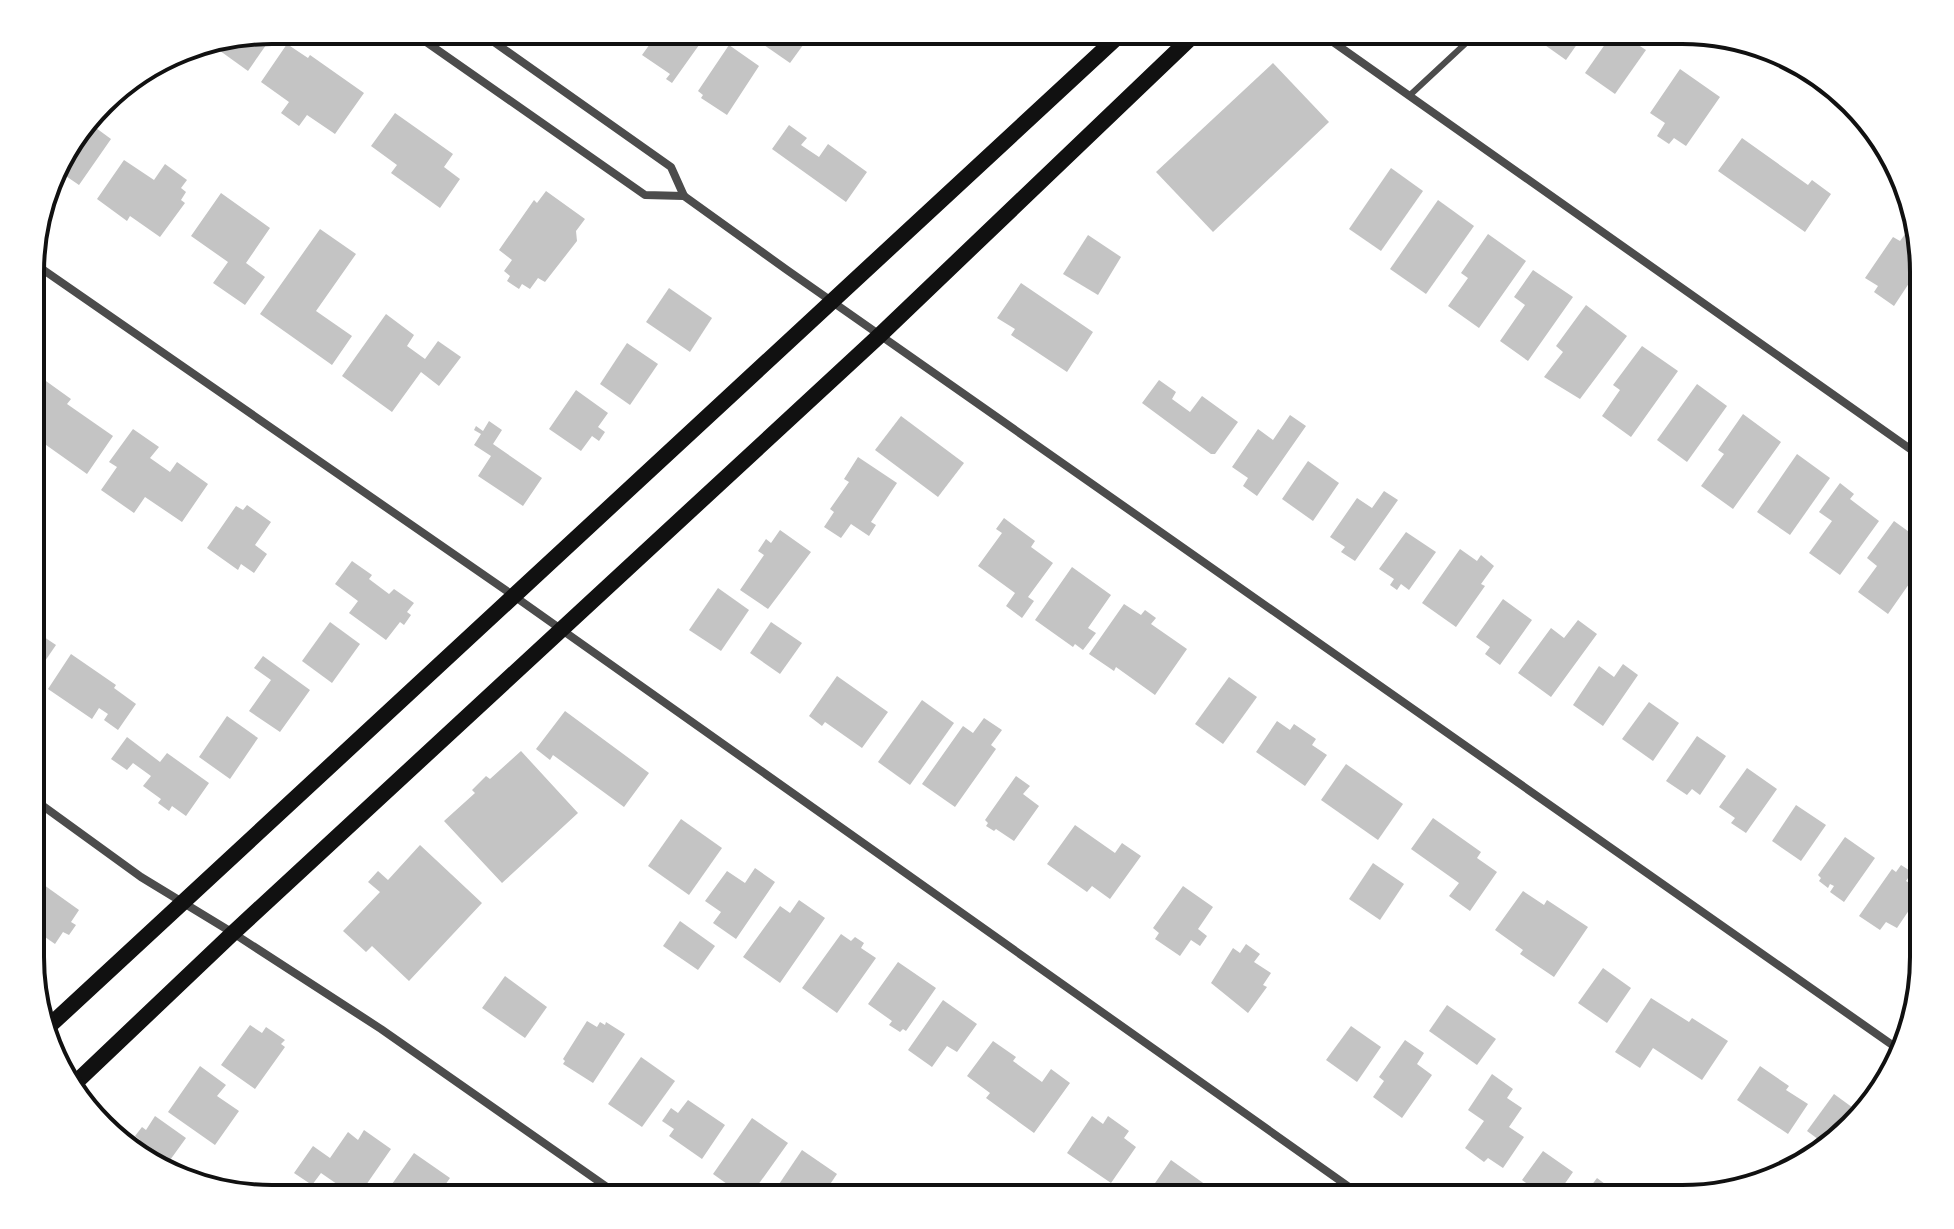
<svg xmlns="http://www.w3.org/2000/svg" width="1954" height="1229" viewBox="0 0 1954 1229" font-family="'PT Sans Narrow',sans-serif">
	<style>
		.building { fill: #c4c4c4 }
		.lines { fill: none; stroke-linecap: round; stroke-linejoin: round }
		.service { stroke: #4c4c4c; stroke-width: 6 }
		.minor { stroke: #4c4c4c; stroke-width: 8 }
		.secondary { stroke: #111; stroke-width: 16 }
		.rim { fill: none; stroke: #111; stroke-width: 4 }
	</style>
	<rect width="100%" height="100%" fill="#fff"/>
	<!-- building -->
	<g class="building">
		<polygon points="595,30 634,30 624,44 610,34 605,37"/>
		<polygon points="660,30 693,30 704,38 672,83 666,79 670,74 642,55"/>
		<polygon points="774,30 814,30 790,63 764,45"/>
		<polygon points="1441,30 1461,30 1455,40"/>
		<polygon points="1541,30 1587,30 1566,60 1535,38"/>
		<polygon points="1615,30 1646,50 1615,94 1585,73"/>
		<polygon points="267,31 273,35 248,71 216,48 222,40"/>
		<polygon points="287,44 308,58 310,55 364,93 335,134 307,115 299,126 281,113 289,102 261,82"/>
		<polygon points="729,45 759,66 727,115 701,98 703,95 698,91"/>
		<polygon points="1273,63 1329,122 1213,232 1156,172"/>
		<polygon points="1680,69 1720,97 1686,146 1674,138 1669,144 1657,136 1665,123 1650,113"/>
		<polygon points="395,113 453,154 444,167 460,179 440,208 391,173 397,165 371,146"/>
		<polygon points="93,116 101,122 96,128 111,139 79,185 60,172 74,153 68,149"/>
		<polygon points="789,125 807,138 801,145 819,157 828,144 867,172 846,202 772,149"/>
		<polygon points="1742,138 1808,185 1812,180 1831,194 1805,232 1718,171"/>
		<polygon points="124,160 154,180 165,164 187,180 181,188 186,192 181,200 185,203 160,237 130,216 127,221 97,199"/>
		<polygon points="1391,168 1423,191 1381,251 1349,229"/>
		<polygon points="546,191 585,219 576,231 577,241 545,282 538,278 530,289 522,284 519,289 507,281 510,276 504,271 512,260 499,250 534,200 537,203"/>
		<polygon points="221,193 270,228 246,263 265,277 245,305 213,283 228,262 191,236"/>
		<polygon points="1438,200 1474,226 1426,294 1390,269"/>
		<polygon points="320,229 356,254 316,311 352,336 332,365 260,314"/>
		<polygon points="1906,233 1919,242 1922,253 1920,257 1923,262 1894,306 1874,292 1878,286 1865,278 1893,237 1900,241"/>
		<polygon points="1488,234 1526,261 1479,328 1448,306 1468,278 1461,273"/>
		<polygon points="1088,235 1121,257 1098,295 1063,274"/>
		<polygon points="1533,270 1573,297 1528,361 1500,341 1525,305 1514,297"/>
		<polygon points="1021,283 1093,332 1067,372 1011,335 1015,329 997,318"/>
		<polygon points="669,288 712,318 690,352 646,322"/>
		<polygon points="1586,305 1627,336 1580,399 1544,377 1563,352 1556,346"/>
		<polygon points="386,314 414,335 407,346 425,359 438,341 461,357 439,386 421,372 392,412 342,376"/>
		<polygon points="627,343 658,364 630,405 600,384"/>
		<polygon points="1642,346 1678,371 1631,437 1602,416 1620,390 1613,385"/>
		<polygon points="32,371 71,399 67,404 113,436 87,474 32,435"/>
		<polygon points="1159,380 1176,392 1172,399 1190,412 1202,396 1238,422 1215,454 1211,454 1142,403"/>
		<polygon points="1697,384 1727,406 1687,462 1657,440"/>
		<polygon points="576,390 608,413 598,427 605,432 599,441 592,436 581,451 549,429"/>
		<polygon points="1743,414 1781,442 1733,509 1701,486 1724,454 1718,450"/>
		<polygon points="1290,415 1306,426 1257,496 1243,486 1248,478 1232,467 1258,429 1273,440"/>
		<polygon points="901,416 964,463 938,497 875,450"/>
		<polygon points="489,421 502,430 493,444 542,478 523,506 478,476 491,456 474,445 481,434 474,430 476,426 483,431"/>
		<polygon points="133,429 159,447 150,458 170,472 177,462 208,484 182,522 145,497 134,513 101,490 117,467 109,462"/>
		<polygon points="1797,454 1830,478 1790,535 1757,512"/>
		<polygon points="858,457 897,483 871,522 876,525 869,536 851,524 841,538 824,527 834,512 830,509 849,482 844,479"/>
		<polygon points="1308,461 1339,483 1313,521 1282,499"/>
		<polygon points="1840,483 1854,494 1850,499 1879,521 1840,575 1809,553 1832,521 1819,512"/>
		<polygon points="1384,491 1398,500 1355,561 1341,552 1345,547 1330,537 1357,498 1372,508"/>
		<polygon points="247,505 271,522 255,545 267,554 254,573 241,564 238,570 207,548 236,506 243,510"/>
		<polygon points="1004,518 1035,541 1031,547 1053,563 1028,597 1034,601 1022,618 1006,606 1015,593 978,566 1002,533 996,529"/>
		<polygon points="1894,521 1923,542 1923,564 1888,614 1858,592 1877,566 1867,558"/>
		<polygon points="780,530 811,552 768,609 740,590 764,555 758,551 766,539 771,543"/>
		<polygon points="1406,532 1436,552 1409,590 1401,584 1397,590 1390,585 1394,579 1379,569"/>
		<polygon points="1460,549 1477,561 1481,555 1494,566 1481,584 1485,586 1456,627 1422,603"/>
		<polygon points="352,561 372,575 369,579 389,594 394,589 414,603 407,612 411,615 404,625 400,622 386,640 349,613 358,601 335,584"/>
		<polygon points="1072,567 1111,595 1088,628 1096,633 1083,650 1075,644 1073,647 1035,620"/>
		<polygon points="718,588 749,610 721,651 689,630"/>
		<polygon points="1503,599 1532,620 1500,665 1485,654 1490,647 1476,637"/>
		<polygon points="1124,604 1141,615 1145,610 1156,618 1151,624 1187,649 1155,695 1116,667 1114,671 1089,654"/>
		<polygon points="1923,605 1923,637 1908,626"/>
		<polygon points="1578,620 1597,634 1551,697 1518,673 1551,628 1564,638"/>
		<polygon points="330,622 360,644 332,683 302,661"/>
		<polygon points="771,622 802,643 780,674 750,653"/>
		<polygon points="32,629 56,645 32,680"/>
		<polygon points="71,654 116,685 114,688 136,704 118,730 104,720 108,714 99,708 92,719 48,689"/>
		<polygon points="263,656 310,690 280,732 249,711 271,680 254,668"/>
		<polygon points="1623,664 1638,675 1603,726 1573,705 1599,666 1614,677"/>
		<polygon points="837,676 888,712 862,748 825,722 822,726 809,716"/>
		<polygon points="1229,677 1257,697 1223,744 1195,724"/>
		<polygon points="922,700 954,723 910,785 878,762"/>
		<polygon points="1649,702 1679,723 1653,761 1622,739"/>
		<polygon points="565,711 649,773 624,807 553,755 550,760 536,749"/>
		<polygon points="227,716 258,738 230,779 199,757"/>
		<polygon points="984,718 1002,730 991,745 996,749 955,807 922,784 963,726 973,733"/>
		<polygon points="1277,721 1290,730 1294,724 1316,739 1312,745 1327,755 1305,786 1256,752"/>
		<polygon points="1697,736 1726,756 1700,795 1692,789 1687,795 1666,781"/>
		<polygon points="127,737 160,762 167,753 209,783 186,816 172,806 169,811 158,803 161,799 143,786 151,776 133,763 127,770 111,759"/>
		<polygon points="521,751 578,813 502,883 444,821 475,793 472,790 486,776 490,779"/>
		<polygon points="1346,764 1403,804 1378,840 1321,800"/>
		<polygon points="1747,768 1777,789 1746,833 1731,823 1735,818 1719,807"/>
		<polygon points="1016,776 1030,786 1023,794 1039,806 1014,841 996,829 994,831 986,826 988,823 985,820"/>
		<polygon points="1796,805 1826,825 1801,861 1772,841"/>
		<polygon points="1433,818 1481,852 1477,858 1497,872 1470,911 1449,896 1459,883 1411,849"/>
		<polygon points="681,819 722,848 689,895 648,866"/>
		<polygon points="1075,825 1115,853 1122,843 1141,856 1110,899 1092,886 1087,892 1047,864"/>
		<polygon points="1845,837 1875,858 1844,902 1830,892 1834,886 1830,884 1828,888 1819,881 1821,878 1818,875"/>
		<polygon points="420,845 482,903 409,981 372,946 366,952 343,931 380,892 368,882 378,871 388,880"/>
		<polygon points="1373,863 1404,884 1380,920 1349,899"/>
		<polygon points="1901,865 1912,872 1906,881 1922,891 1897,928 1886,922 1880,930 1859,916 1892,869 1896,872"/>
		<polygon points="755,868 775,882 736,939 713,923 721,912 705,901 727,871 745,883"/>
		<polygon points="37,880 79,910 71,922 76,925 69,935 63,932 55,944 32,928 32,887"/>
		<polygon points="1183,886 1213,907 1198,929 1207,936 1200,946 1191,940 1180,956 1155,939 1159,933 1153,928"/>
		<polygon points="1523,891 1544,905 1547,900 1588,927 1554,977 1520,954 1523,950 1495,930"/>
		<polygon points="799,900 825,918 780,983 743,957 780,906 790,913"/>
		<polygon points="680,921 715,946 698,970 663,946"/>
		<polygon points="1924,927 1924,955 1910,945"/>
		<polygon points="841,934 851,941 855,937 864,943 861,948 876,958 837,1013 802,988"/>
		<polygon points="1246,944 1260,954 1254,962 1271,973 1263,985 1267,987 1248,1013 1211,983 1233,948 1240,953"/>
		<polygon points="898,962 936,988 906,1031 903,1029 900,1032 889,1025 892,1021 868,1004"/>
		<polygon points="1603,968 1631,988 1607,1023 1578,1003"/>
		<polygon points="505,976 547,1007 525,1038 482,1008"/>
		<polygon points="1651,998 1689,1022 1692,1018 1728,1041 1702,1080 1653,1048 1640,1068 1615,1052"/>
		<polygon points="943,1000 977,1024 957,1052 947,1046 932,1067 908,1050"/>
		<polygon points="1447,1005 1496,1039 1477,1065 1429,1031"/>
		<polygon points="587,1021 597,1027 600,1022 605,1025 606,1022 625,1034 593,1083 563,1064 565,1061 563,1059"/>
		<polygon points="250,1025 262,1033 266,1027 285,1040 281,1044 285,1047 255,1089 221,1065"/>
		<polygon points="1351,1026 1381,1047 1357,1082 1326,1060"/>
		<polygon points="1405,1040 1424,1053 1417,1064 1432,1075 1402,1118 1373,1097 1384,1081 1379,1077"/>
		<polygon points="993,1041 1016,1057 1013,1061 1042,1082 1051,1069 1070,1083 1034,1133 986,1098 990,1093 967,1076"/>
		<polygon points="641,1057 675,1081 642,1127 608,1104"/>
		<polygon points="200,1066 226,1085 217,1096 239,1111 215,1145 168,1112"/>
		<polygon points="1760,1066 1789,1086 1786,1090 1808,1104 1788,1134 1737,1100"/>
		<polygon points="1492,1074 1513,1089 1507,1098 1522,1108 1509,1127 1524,1137 1503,1168 1488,1158 1484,1162 1465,1148 1484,1121 1468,1110"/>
		<polygon points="1834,1094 1860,1113 1826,1145 1807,1131"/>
		<polygon points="688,1100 725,1125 702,1159 669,1136 674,1129 662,1121 671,1108 678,1113"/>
		<polygon points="155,1116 186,1138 165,1167 172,1171 170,1174 138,1158 131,1151 140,1140 135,1136 142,1127 146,1130"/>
		<polygon points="1092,1116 1103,1124 1108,1116 1129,1131 1124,1138 1136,1147 1111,1183 1067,1153"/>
		<polygon points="752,1118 788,1143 748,1199 713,1174"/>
		<polygon points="364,1130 391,1149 357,1198 321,1173 312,1185 294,1173 313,1146 330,1158 348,1132 358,1140"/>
		<polygon points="802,1150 837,1174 820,1199 769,1199"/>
		<polygon points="1543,1151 1573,1172 1554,1199 1529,1199 1527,1197 1533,1188 1522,1180"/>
		<polygon points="414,1153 450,1178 435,1199 400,1199 404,1193 392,1184"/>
		<polygon points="1171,1160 1206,1185 1202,1190 1214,1199 1144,1199"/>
		<polygon points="1597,1178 1613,1190 1607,1199 1579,1199 1588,1184 1591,1186"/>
		<polygon points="850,1189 863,1199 843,1199"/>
	</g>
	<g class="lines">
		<!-- service -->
		<polyline class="service" points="1409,96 1480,30"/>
		<!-- minor -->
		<g class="minor">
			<polyline points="409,30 645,195 684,196"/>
			<polyline points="477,30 671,167 684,196 787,270 1898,1049"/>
			<polyline points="1316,30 1923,458"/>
			<polyline points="32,262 514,596 1366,1199"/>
			<polyline points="32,798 141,877 233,933 381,1029 624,1199"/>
		</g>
		<!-- secondary -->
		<g class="secondary">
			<polyline points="46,1029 1125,30"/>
			<polyline points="71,1087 233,933 879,336 1199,30"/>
		</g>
	</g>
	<!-- crop -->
	<path d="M0 0H1954V1229H0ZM272 44H1682A228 228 0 0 1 1910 272V957A228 228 0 0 1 1682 1185H272A228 228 0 0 1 44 957V272A228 228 0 0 1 272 44Z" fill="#fff" fill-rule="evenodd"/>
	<path class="rim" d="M272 44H1682A228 228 0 0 1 1910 272V957A228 228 0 0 1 1682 1185H272A228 228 0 0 1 44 957V272A228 228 0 0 1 272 44Z"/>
</svg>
